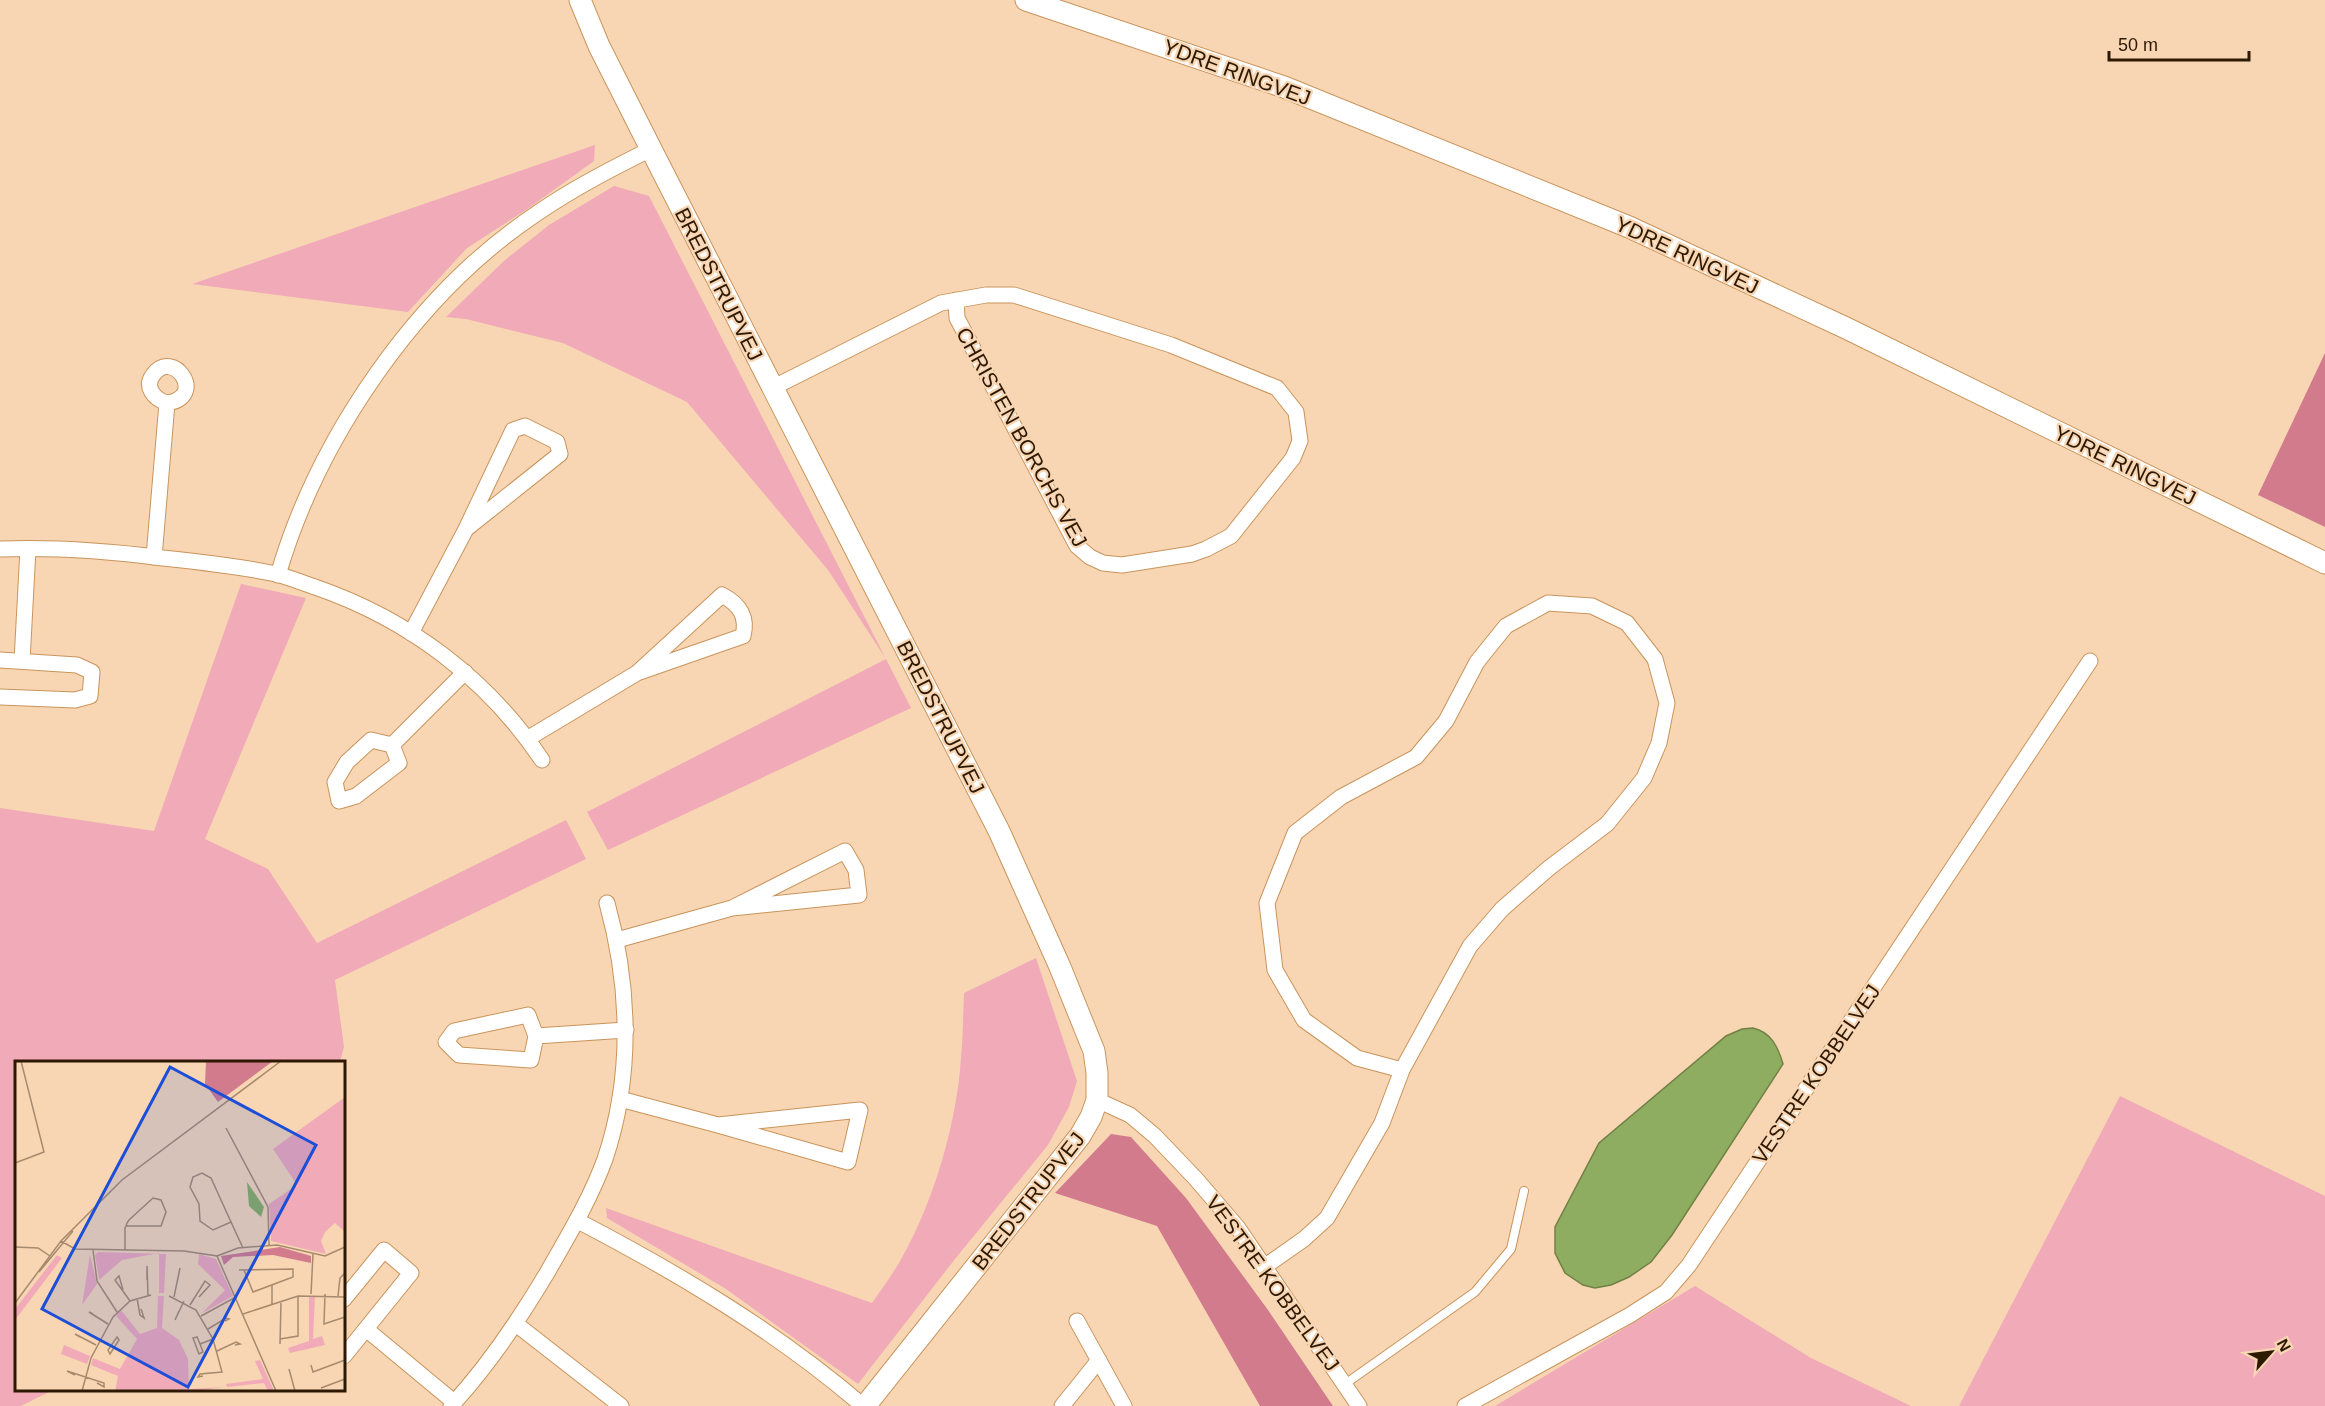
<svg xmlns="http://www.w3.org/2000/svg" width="2325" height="1406" viewBox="0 0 2325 1406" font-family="Arial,sans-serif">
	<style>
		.green { fill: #f1aab7 }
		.forest { fill: #d17b8d }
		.water { fill: #8ead61; stroke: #718144; stroke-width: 1.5 }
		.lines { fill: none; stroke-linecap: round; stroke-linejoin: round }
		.lane-casing { stroke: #c9945b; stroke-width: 10 }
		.street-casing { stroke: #c9945b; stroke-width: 17 }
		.secondary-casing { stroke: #c9945b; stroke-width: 23 }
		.lane { stroke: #fff; stroke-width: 8 }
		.street { stroke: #fff; stroke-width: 15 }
		.secondary { stroke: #fff; stroke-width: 21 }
		.labels { text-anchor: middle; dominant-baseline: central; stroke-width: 4.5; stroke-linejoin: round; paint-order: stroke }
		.street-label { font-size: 21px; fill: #2d1902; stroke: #f8d6b4 }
		.inset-road { fill: none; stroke: #a78a6d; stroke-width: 1.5 }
		.view { fill: #1d4ed8; fill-opacity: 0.15; stroke: #1d4ed8; stroke-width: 3 }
		.inset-edge { fill: none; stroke: #2d1902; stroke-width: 3 }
	</style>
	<rect width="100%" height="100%" fill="#f8d6b4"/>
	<!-- green -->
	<g class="green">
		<polygon points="595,145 594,161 526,210 467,248 408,312 192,284"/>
		<polygon points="614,186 649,196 886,659 911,708 608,850 587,812 886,659 828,570 687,402 563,343 466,319 446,317 505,260 549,225"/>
		<polygon points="241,584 306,598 205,839 268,869 317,943 566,820 586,859 335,980 344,1047 340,1062 16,1062 16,1390 53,1390 21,1406 0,1406 0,808 154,831"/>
		<path d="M1036,958L1077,1081L1069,1107L1048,1145L955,1259L858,1384L726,1289L607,1218L606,1208L872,1303C883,1287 896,1270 905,1252C935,1197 957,1121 961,1058C963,1037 963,1015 964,993Z"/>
		<polygon points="2120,1096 2325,1196 2325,1406 1959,1406"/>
		<polygon points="1695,1286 1811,1358 1911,1406 1495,1406"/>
	</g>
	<!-- forest -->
	<g class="forest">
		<polygon points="2325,353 2325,527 2258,495"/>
		<polygon points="1111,1134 1131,1137 1186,1198 1268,1310 1333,1406 1260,1406 1157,1226 1055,1193"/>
	</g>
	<!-- water -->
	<path class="water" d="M1753,1028C1771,1032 1778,1047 1783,1064L1672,1235L1651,1262L1629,1277L1611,1285L1595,1288L1583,1285L1565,1273L1555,1253V1227L1599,1143L1726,1036L1742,1029Z"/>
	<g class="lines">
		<defs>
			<polyline id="lane" points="1345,1384 1475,1292 1511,1249 1524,1191"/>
			<g id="street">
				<polyline points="772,388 941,303 986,295 1014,295 1171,345 1277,388 1296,412 1300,441 1293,458 1231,536 1206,549 1192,554 1122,565 1103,563 1090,557 1077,546 957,318 956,300"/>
				<path d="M0,549C55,547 109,551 163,558C201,562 239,566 276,574C289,577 302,583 315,587C408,619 487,678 542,760"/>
				<path d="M154,557L167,403C154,399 144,387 153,375C173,347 208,397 167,403"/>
				<path d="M278,575C318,438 416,294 536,214C572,189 611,169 651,149"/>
				<polyline points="411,633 466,529 513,430 525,426 557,442 560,454 466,529"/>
				<polyline points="0,660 77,665 92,672 90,696 75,700 0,697"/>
				<polyline points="22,661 28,549"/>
				<path d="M527,739L637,673L743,636C748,616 739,604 722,595L637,673"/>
				<polyline points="392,745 399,763 356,796 339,801 335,782 347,762 371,740 392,745 465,672"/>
				<polyline points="617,940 732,908 845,851 856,870 859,895 732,908"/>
				<polyline points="536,1036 531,1060 459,1055 446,1042 454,1031 528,1015 536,1036 626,1030"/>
				<polyline points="620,1099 718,1125 860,1110 848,1162 718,1125"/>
				<polyline points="1097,1100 1130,1115 1155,1136 1196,1179 1238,1228 1359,1406"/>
				<path d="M578,1221C678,1273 777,1332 863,1406"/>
				<polyline points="1264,1267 1304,1239 1327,1218 1382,1123 1402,1070 1357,1058 1304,1020 1275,970 1267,903 1295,833 1341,797 1416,757 1446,721 1477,662 1506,626 1548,603 1592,606 1627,623 1655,659 1667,703 1659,743 1644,778 1607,824 1549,868 1502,909 1470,946 1402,1070"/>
				<polyline points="344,1299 384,1250 411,1273 344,1356"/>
				<polyline points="1077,1321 1124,1406"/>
				<polyline points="516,1324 621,1406"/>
				<polyline points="366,1329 454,1402"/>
				<path d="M451,1406C488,1366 519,1320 547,1273C568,1236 590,1200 605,1159C633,1076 630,986 607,903"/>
				<polyline points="1062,1406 1099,1360"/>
				<polyline points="1465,1406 1630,1315 1666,1292 1689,1265 2090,661"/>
			</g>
			<g id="secondary">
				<polyline points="580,0 599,46 651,149 999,831 1060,967 1094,1051 1097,1073 1097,1100 1091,1117 1080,1136 865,1406"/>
				<polyline points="1026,0 1284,87 1629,227 1846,328 2325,563"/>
			</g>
		</defs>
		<!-- lane casing -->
		<use href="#lane" class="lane-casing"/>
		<!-- street casing -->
		<use href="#street" class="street-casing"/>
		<!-- secondary casing -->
		<use href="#secondary" class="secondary-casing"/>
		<!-- lane -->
		<use href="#lane" class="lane"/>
		<!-- street -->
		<use href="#street" class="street"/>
		<!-- secondary -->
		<use href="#secondary" class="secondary"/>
	</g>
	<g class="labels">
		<!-- street labels -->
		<g class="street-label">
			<text transform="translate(1237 72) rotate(20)">YDRE RINGVEJ</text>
			<text transform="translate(1687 255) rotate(25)">YDRE RINGVEJ</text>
			<text transform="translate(719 284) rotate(63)">BREDSTRUPVEJ</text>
			<text transform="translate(1022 437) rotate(61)">CHRISTEN BORCHS VEJ</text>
			<text transform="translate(2125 465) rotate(26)">YDRE RINGVEJ</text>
			<text transform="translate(941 717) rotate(63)">BREDSTRUPVEJ</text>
			<text transform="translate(1816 1074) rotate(-56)">VESTRE KOBBELVEJ</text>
			<text transform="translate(1028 1201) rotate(-52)">BREDSTRUPVEJ</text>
			<text transform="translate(1273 1283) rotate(54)">VESTRE KOBBELVEJ</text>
		</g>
	</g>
	<!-- overview -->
	<g transform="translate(15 1061)">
		<rect width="330" height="330" fill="#f8d6b4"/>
		<path d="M330,36V171L320,162L310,171L306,180L311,193L256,180L254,143L282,124L258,88ZM83,191L151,193L149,232H144V192L107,199L84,219L80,194ZM184,193L201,198L218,235L187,252L210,229L183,203ZM42,194L47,197L0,259V248ZM75,194L82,223L67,244ZM143,235H149L147,267L164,279L173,298L174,328L210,326L179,330H100L103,315L76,304L78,297L105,308L122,278L101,255L106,249L125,273L142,267ZM294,235H300L298,278L307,275L310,284L275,292L273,287L294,280ZM49,284L75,295L72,303L46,293ZM245,299L259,330H253L249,322L212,326L211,323L248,318L240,300Z" fill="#f1aab7"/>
		<path d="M191,0H258L203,41L190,23ZM265,186L296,195V202L258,194L218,196L209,204L206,195Z" fill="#d17b8d"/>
		<path d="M232,121L249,146L246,156L234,145Z" fill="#8ead61"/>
		<path class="inset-road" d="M211,67L253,146L254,184M0,102L29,91L6,0M216,161L196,117L187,112L178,116L175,126L184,143L185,160L198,169L216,161L228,187M46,180L60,188L169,190L202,195L261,330M0,186L23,187L35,195M78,189L82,220L102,251M110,189V167L111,165L112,162L114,159L138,137L146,139L151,151L146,165H111M202,195L223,187L262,184L310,195L330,186M224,209H229L278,208V216L238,231L229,209M24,211L58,170M132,219V205L133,234M257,224V243M108,229L104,215L100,219L115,240M296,233L298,193M310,233L309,263L330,256M154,235L181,249L198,278L207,311L185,313L183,316L188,315M323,235L325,217L330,212M159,236L165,207L162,222M122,237L125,254L129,257L126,248M0,242L46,180L107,119L266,0M175,244L190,220L195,224L184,236M164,250L160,259L169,240M78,253L74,251L93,263M228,253L283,235L330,236M186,255L221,236M193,268L211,257L214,258L210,260M65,276L60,273L81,284M102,276L104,279L95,293L93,289ZM265,278L283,275V235M185,283L182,276L178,277L184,293L188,291L185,283L198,278M265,283L266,240M202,290L221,281L225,283L220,284M296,304L298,311L330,299M274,308L280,330M60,314L52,310L89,322V326L82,322M306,327L330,318M67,330L76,297L98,256L115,240L136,234"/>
		<path class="view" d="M155,6L301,84L173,326L27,248Z"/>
		<rect width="330" height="330" class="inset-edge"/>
	</g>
	<!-- north arrow -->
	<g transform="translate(2271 1352) rotate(62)" stroke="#f8d6b4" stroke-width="4.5" paint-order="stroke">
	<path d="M0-4.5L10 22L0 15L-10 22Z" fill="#2d1902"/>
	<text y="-9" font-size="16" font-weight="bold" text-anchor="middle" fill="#2d1902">N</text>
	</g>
	<!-- scale -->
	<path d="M2109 51v9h140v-9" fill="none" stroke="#2d1902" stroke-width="3"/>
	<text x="2118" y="51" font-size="18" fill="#2d1902" stroke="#f8d6b4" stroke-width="4.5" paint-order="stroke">50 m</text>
</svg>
